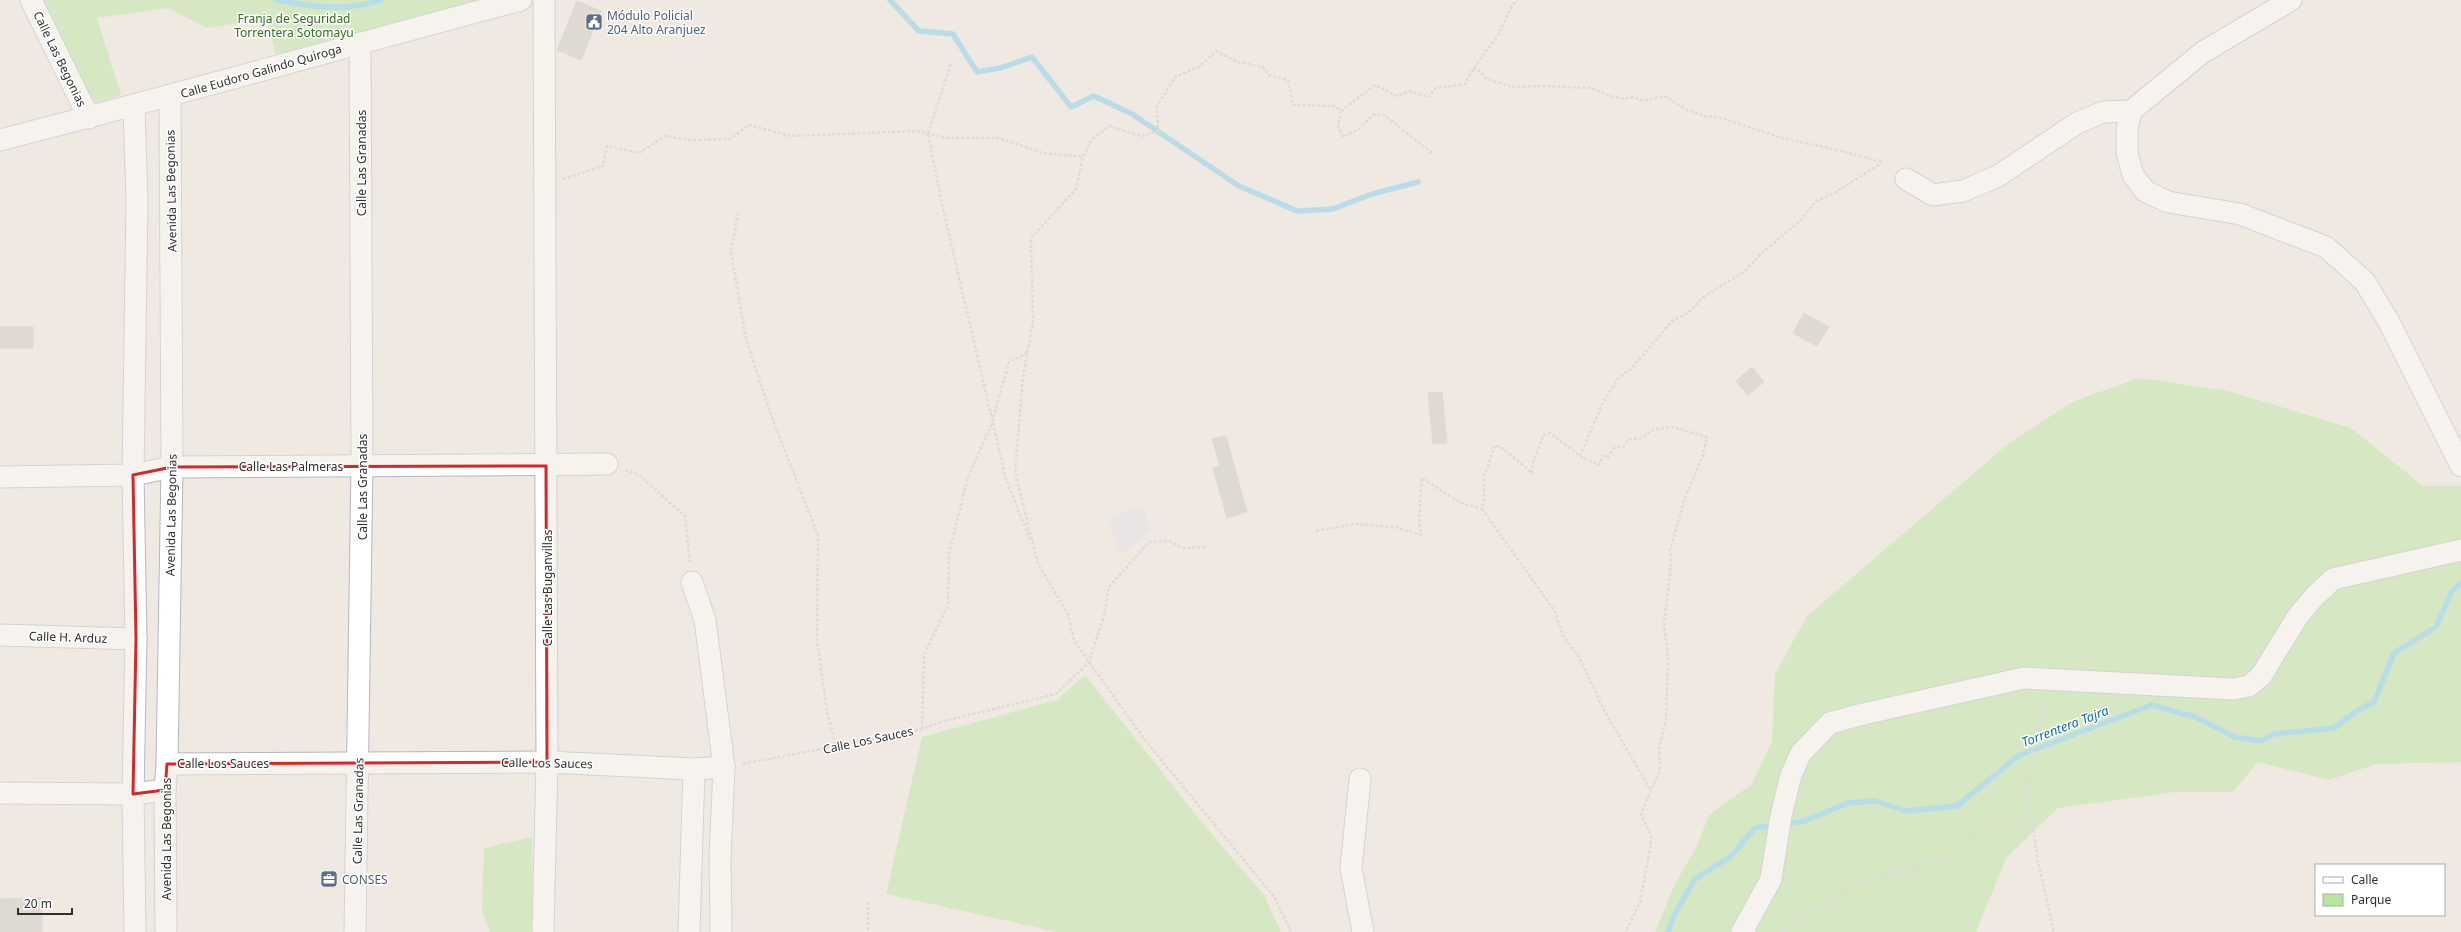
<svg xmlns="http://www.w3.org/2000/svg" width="2461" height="932" viewBox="0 0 2461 932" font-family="'Noto Sans',sans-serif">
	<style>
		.industrial { fill: #e3e1e8 }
		.green { fill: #b6e59e }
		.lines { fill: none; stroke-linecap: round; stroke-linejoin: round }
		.stream { stroke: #75cff0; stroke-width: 5.5 }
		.building { fill: #cbc7bf; stroke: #cbc5ba }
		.minor-casing { stroke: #b4b7c1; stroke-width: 23 }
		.path { stroke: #c9c9c9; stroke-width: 2.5; stroke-dasharray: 3 2; stroke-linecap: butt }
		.minor { stroke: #fff; stroke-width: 21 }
		.marked { fill: none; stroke: #d62828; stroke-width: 3; stroke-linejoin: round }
		.labels { text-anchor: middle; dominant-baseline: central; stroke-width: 3; stroke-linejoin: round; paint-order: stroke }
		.service-label { font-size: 12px; fill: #4e5e75; stroke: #fff; text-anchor: start }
		.park-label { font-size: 12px; fill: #2c6e1b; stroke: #fff }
		.street-label { font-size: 12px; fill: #2e2e2e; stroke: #fff }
		.water-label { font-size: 13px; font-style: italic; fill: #0d6fa3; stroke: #fff }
	</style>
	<rect width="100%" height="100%" fill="#efe9e1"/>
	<!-- industrial -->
	<polygon class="industrial" points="1144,507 1150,531 1119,557 1109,517"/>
	<!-- green -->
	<g class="green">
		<polygon points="41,0 477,0 276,55 266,19 207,28 168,8 97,18 121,95 98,103 88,98"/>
		<polygon points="2139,378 2228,391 2351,428 2423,486 2461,486 2461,762 2376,764 2329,780 2258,762 2233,792 2175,792 2058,808 2006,858 1976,932 1655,932 1675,884 1697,846 1709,815 1752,784 1772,741 1775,674 1807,616 2008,444 2074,401"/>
		<polygon points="1085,675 1200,820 1264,895 1281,932 1057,932 886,894 922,737 1057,700"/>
		<polygon points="532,837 533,932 490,932 482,912 484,848"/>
	</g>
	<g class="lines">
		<!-- stream -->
		<g class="stream">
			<path d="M276,0C313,7 345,12 381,0"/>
			<polyline points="890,0 919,31 953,34 977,72 1000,68 1032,57 1071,107 1094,96 1132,114 1239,186 1297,211 1333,209 1372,194 1418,182"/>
			<polyline points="1784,824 1804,821 1848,803 1875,801 1907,811 1957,806 2018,756 2151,705 2195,717 2235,737 2262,741 2273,734 2334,728 2357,711 2374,702 2394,653 2436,627 2452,591 2461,583"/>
			<polyline points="1668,932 1675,913 1695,879 1731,856 1755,828 1775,825"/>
		</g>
	</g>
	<!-- building -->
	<g class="building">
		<polygon points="577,1 601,11 581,60 557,50"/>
		<polygon points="1804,313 1829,327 1817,346 1793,333"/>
		<rect x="0" y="327" width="33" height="21"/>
		<polygon points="1752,367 1764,382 1748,395 1736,381"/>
		<polygon points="1442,392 1447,443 1433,444 1428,393"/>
		<polygon points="1226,436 1247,512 1227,518 1213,468 1220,466 1212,439"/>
		<polygon points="42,898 42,932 0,932 0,899"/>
	</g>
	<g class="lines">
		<defs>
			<g id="minor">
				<polyline points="31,0 89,118"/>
				<polyline points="2291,0 2203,52 2131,111 2127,129 2127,153 2133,175 2145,191 2168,202 2240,214 2326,247 2365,282 2389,322 2461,466"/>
				<polyline points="134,106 137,201 133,475 136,639 133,794 135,932"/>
				<path d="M0,140C174,96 347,46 521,0"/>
				<polyline points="1906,179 1933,195 1963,191 1998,176 2077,123 2103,112 2131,111"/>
				<polyline points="0,477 133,475 172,467 607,464"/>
				<polyline points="692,582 705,620 724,767 720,858 721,932"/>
				<polyline points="0,635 136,639"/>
				<polyline points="167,764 547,762 694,769 724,767"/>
				<polyline points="1360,779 1351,868 1363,932"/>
				<polyline points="0,793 133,794 165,790"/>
				<polyline points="166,932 165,790 167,764 172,467 170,97"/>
				<polyline points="355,932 362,465 360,43"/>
				<polyline points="543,932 547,762 544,0"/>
				<polyline points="689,932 694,769"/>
				<polyline points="1742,932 1771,879 1781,816 1791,775 1801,753 1830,723 1863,714 2024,678 2234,689 2249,686 2261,676 2298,616 2315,596 2333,579 2461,550"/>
			</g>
		</defs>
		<!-- minor casing -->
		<use href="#minor" class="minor-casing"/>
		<!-- path -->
		<g class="path">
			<polyline points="951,64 928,133 942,204 1006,479 1030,540"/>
			<polyline points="1473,68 1481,72 1487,79 1512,87 1544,86 1591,88 1610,96 1624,99 1633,97 1644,101 1664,96 1687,110 1705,116 1721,118 1782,138 1837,150 1882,162"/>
			<path d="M1341,111L1375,85L1397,96L1410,91L1428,97L1436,88L1465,84C1474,66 1484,54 1496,38C1504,26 1507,11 1517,0"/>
			<polyline points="563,179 603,166 607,146 639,153 665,136 687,140 730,139 749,125 790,136 918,131 945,138 999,138 1043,153 1083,157"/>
			<polyline points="738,213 731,252 746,339 771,415 818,535 817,641 827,711 836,747"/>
			<polyline points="1580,456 1603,402 1619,377 1631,369 1673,320 1688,313 1706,295 1744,272 1762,253 1800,221 1816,201 1834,193 1882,163"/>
			<polyline points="625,470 639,475 685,516 690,564"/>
			<polyline points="1482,509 1554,610 1563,635 1579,657 1605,712 1650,789"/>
			<path d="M1316,531L1355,524L1395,527L1421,535L1419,518L1422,478L1461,503L1482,509L1484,501V477L1495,445L1504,449L1532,473C1532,458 1540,449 1543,435L1550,433L1580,456L1599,465L1603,456L1608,457L1614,448L1624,446L1630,439L1642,438L1653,430L1672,427L1707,437L1703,455L1685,498L1670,550L1671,566L1664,624L1668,656L1666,720L1659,747L1660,770L1641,814L1651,836L1650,849L1640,902L1626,932"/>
			<polyline points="2047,698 2026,778 2038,862 2054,932"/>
			<polyline points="922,729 924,655 948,605 949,553 968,477 991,426 1009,362 1027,353"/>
			<polyline points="743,764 922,729 944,721 1056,694 1089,662 1104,616 1109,587 1149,542 1169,541 1183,548 1205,547"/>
			<polyline points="868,902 868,932"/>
			<polyline points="1291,932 1275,898 1145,740 1089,662 1074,640 1068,614 1038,564 1015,472 1023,377 1033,322 1031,238 1076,189 1083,157 1092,139 1109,126 1142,136 1158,131 1157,106 1175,77 1199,67 1216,51 1238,62 1263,67 1269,75 1288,80 1293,105 1335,106 1341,111 1338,127 1343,137 1359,129 1373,115 1384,115 1432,153"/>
			<path d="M1783,932L1799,915L1823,907L1856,884L1895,872L1910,873C1916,866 1923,861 1934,861C1936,861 1940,862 1943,861C1958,857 1976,833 1983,820H1997L2033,830"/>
		</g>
		<!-- minor -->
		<use href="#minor" class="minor"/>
	</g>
	<!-- marked area -->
	<path d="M0 0H2461V932H0ZM546,466L547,762L167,764L165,790L133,794L136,639L133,475L172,467Z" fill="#efe9e1" fill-opacity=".55" fill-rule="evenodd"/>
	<path class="marked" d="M546,466L547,762L167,764L165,790L133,794L136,639L133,475L172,467Z"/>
	<!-- icons -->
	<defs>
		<symbol id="civic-square" viewBox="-11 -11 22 22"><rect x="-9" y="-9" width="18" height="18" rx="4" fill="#5c6f8a" stroke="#fff"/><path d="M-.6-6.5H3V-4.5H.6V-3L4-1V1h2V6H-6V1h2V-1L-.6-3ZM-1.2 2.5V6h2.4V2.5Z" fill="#fff"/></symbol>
		<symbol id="office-square" viewBox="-11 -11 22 22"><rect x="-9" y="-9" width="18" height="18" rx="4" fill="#5c6f8a" stroke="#fff"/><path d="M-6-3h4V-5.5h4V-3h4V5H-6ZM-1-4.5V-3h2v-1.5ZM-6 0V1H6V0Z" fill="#fff"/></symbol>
	</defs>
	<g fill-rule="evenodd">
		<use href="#civic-square" x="584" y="12" width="20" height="20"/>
		<use href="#office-square" x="319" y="869" width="20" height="20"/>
	</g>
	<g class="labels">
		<!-- service labels -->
		<g class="service-label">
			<text x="607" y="15">Módulo Policial<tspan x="607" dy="14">204 Alto Aranjuez</tspan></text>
			<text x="342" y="879">CONSES</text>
		</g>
		<!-- park labels -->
		<g class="park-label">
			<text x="294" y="18">Franja de Seguridad<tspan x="294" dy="14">Torrentera Sotomayu</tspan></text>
		</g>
		<!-- street labels -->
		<g class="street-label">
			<text transform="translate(60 59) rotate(64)">Calle Las Begonias</text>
			<text transform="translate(261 71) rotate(-16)">Calle Eudoro Galindo Quiroga</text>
			<text transform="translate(361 163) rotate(-90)">Calle Las Granadas</text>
			<text transform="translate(171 191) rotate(-91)">Avenida Las Begonias</text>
			<text x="291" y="466">Calle Las Palmeras</text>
			<text transform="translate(362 487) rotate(-90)">Calle Las Granadas</text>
			<text transform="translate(171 515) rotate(-89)">Avenida Las Begonias</text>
			<text transform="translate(547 588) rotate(-90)">Calle Las Buganvillas</text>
			<text transform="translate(68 637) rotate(2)">Calle H. Arduz</text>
			<text transform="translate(868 740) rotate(-12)">Calle Los Sauces</text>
			<text x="223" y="763">Calle Los Sauces</text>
			<text transform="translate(547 763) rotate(1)">Calle Los Sauces</text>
			<text transform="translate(358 811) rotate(-89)">Calle Las Granadas</text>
			<text transform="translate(166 839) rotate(-90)">Avenida Las Begonias</text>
		</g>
		<!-- water labels -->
		<g class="water-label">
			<text transform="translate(2065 726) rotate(-21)">Torrentera Tajra</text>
		</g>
	</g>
	<!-- legend -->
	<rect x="2315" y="864" width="130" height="52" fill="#ffffff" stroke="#ababab"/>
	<rect x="2323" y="877" width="20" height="6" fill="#ffffff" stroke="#ababab"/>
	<text x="2351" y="884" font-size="12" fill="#2e2e2e">Calle</text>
	<rect x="2323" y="894" width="20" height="12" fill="#b6e59e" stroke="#ababab"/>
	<text x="2351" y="904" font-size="12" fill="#2e2e2e">Parque</text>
	<!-- scale -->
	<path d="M18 908v6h54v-6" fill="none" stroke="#2e2e2e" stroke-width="2"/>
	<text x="24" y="908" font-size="12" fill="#2e2e2e" stroke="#ffffff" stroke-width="3" paint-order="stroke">20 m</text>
</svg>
